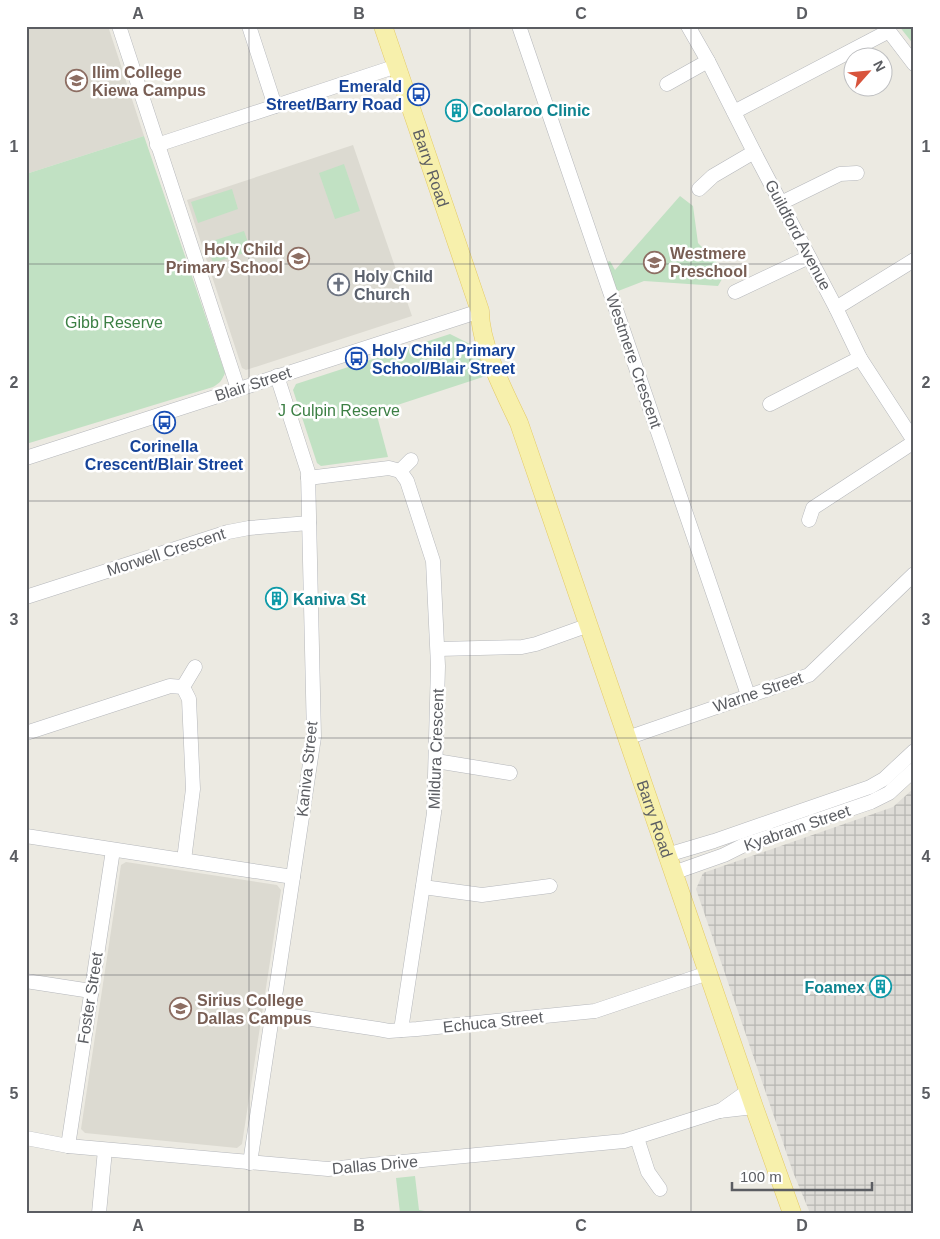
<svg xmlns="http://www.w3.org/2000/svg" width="940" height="1239" viewBox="0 0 940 1239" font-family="Helvetica,sans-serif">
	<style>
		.industrial { fill: url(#industrial-grid) }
		.education { fill: #dcdad1 }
		.green { fill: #c1e1c3 }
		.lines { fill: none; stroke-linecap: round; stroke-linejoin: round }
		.minor-casing { stroke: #b5b7bb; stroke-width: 15 }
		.major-casing { stroke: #e4c964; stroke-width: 19 }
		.minor { stroke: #fff; stroke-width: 14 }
		.major { stroke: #f7f0ac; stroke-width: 18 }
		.grid { fill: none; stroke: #5b5d62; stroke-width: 1; stroke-opacity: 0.55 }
		.labels { text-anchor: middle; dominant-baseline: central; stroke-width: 5; stroke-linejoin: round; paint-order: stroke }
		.education-label { font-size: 16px; font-weight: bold; fill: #785e54; stroke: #fff; text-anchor: start }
		.transit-label { font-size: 16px; font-weight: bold; fill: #164399; stroke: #fff; text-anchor: end }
		.culture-label { font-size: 16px; font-weight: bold; fill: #0d838f; stroke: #fff; text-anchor: start }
		.street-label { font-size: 16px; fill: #5b5d62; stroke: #fff }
		.worship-label { font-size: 16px; font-weight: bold; fill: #5b616d; stroke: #fff; text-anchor: start }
		.park-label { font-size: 16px; fill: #3c7f44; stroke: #fff }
		.neatline { fill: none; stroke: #5b5d62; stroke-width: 2 }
		.grid-label { font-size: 16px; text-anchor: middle; font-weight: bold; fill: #5b5d62 }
	</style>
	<defs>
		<pattern id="industrial-grid" width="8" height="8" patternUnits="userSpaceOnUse" patternTransform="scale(1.25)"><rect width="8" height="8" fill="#dedcd7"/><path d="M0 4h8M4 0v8" fill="none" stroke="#b7b6b2"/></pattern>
	</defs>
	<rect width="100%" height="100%" fill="#eceae2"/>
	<!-- industrial -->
	<polygon class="industrial" points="914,788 914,1213 810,1213 793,1172 696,889 703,873 893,807"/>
	<!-- education -->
	<g class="education">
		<polygon points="26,26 108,26 144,136 26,174"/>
		<polygon points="353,145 412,316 246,370 242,368 187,200"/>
		<polygon points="126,862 277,885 281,890 242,1144 237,1148 85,1133 81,1129 121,865"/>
	</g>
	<!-- green -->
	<g class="green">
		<polygon points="899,26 914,26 914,45"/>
		<path d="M144,136L225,373C222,380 220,383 213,387L26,444V174Z"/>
		<polygon points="344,164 360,211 335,219 319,173"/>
		<polygon points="232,189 238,209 198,223 191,202"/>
		<polygon points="680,196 693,206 698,243 726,272 718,286 644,281 613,293 602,264 610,261 615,270"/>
		<polygon points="244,231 251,251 213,263 206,243"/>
		<polygon points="450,334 476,347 486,376 376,412 388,457 321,466 317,463 293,390 296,384"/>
		<polygon points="415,1176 419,1210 436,1213 400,1213 396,1178"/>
	</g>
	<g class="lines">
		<defs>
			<g id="minor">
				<polyline points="119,26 238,389"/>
				<polyline points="249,26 275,106"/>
				<polyline points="519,26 748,695"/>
				<polyline points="688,26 708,61 754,152 836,308 860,358 914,441"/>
				<polyline points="885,26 914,64"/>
				<polyline points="667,84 708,61"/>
				<polyline points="734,112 889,31"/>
				<polyline points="157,145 397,66"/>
				<polyline points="699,189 713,176 754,152"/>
				<polyline points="781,203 840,174 857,173"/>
				<polyline points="735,292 809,257"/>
				<polyline points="836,308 914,260"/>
				<polyline points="770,404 860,358"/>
				<polyline points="26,458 480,311"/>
				<polyline points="400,471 411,460"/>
				<polyline points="308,478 389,468 400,471 407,481 433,561 438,666 434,813 401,1030"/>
				<polyline points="809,520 813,508 914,442"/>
				<polyline points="26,597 228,532 249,528 309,523"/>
				<polyline points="438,649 522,647 536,644 589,625"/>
				<polyline points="183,687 195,667"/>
				<polyline points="26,733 170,686 183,687 189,699 193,789 184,860"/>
				<polyline points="627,738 809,675 914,574"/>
				<polyline points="436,761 510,773"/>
				<polyline points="26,836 293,877"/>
				<polyline points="667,855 714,841 870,787 884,779 914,751"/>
				<polyline points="673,873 724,855 742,846 871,802 889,793 914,770"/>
				<polyline points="423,887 482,895 550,886"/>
				<polyline points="26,981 91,991"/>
				<polyline points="272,1013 378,1029 389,1031 417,1029 595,1011 708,973"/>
				<polyline points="720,1111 748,1091"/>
				<polyline points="26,1138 68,1146 328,1169 624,1141 719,1111 754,1107"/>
				<polyline points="637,1138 648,1172 660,1189"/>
				<polyline points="68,1146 113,850"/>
				<polyline points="250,1163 314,737 308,472 277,376"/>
				<polyline points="99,1213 105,1150"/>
			</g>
			<g id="major">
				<path id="s1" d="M383,26L480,311C480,346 504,391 519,423L754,1107L792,1213"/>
			</g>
		</defs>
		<!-- minor casing -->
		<use href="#minor" class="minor-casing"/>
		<!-- major casing -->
		<use href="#major" class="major-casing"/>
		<!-- minor -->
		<use href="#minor" class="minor"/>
		<!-- major -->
		<use href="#major" class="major"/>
	</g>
	<!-- grid -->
	<path class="grid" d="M249,26V1213M470,26V1213M691,26V1213M26,264H914M26,501H914M26,738H914M26,975H914"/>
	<!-- icons -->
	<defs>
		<symbol id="school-ring" viewBox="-11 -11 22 22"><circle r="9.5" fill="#fff" stroke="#8d6e63" stroke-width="1.5"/><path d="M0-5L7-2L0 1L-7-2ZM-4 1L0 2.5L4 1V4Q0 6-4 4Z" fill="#8d6e63"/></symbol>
		<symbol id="bus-ring" viewBox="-11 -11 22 22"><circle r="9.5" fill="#fff" stroke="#1a4fb4" stroke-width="1.5"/><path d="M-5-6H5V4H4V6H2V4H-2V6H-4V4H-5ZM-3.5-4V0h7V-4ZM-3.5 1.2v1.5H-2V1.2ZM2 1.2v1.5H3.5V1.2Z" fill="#1a4fb4"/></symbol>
		<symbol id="building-ring" viewBox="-11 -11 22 22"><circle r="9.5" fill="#fff" stroke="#0f9aa8" stroke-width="1.5"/><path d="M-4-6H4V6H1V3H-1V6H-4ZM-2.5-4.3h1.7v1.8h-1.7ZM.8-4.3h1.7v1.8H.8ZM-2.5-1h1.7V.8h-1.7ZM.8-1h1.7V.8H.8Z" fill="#0f9aa8"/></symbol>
		<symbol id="church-ring" viewBox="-11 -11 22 22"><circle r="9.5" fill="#fff" stroke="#6b7280" stroke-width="1.5"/><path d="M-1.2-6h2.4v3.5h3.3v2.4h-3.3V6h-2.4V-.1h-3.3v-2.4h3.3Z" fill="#6b7280"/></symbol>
	</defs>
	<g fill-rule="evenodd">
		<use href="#school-ring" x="64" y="68" width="25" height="25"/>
		<use href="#bus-ring" x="406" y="82" width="25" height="25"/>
		<use href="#building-ring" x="444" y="98" width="25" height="25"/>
		<use href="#school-ring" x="286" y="246" width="25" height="25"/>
		<use href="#school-ring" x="642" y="250" width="25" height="25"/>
		<use href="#church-ring" x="326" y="272" width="25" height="25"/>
		<use href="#bus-ring" x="344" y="346" width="25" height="25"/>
		<use href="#bus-ring" x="152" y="410" width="25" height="25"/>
		<use href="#building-ring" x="264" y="586" width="25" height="25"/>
		<use href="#building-ring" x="868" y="974" width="25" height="25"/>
		<use href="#school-ring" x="168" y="996" width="25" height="25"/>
	</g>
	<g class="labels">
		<!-- education labels -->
		<g class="education-label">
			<text x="92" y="72">Ilim College<tspan x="92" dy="18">Kiewa Campus</tspan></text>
			<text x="283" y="249" text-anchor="end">Holy Child<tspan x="283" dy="18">Primary School</tspan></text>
			<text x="670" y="253">Westmere<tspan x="670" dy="18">Preschool</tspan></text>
			<text x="197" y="1000">Sirius College<tspan x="197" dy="18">Dallas Campus</tspan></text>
		</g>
		<!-- transit labels -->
		<g class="transit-label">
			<text x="402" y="86">Emerald<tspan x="402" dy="18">Street/Barry Road</tspan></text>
			<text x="372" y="350" text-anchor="start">Holy Child Primary<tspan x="372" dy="18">School/Blair Street</tspan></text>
			<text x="164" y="446" text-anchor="middle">Corinella<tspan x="164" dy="18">Crescent/Blair Street</tspan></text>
		</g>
		<!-- culture labels -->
		<g class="culture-label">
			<text x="472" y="110">Coolaroo Clinic</text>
			<text x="293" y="599">Kaniva St</text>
			<text x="865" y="987" text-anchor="end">Foamex</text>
		</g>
		<!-- street labels -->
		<g class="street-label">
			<text stroke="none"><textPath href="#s1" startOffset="150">Barry Road</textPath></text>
			<text transform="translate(798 235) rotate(62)">Guildford Avenue</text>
			<text transform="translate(634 361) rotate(71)">Westmere Crescent</text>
			<text transform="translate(253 384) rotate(-18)">Blair Street</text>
			<text transform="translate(166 552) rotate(-18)">Morwell Crescent</text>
			<text transform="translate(758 692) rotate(-19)">Warne Street</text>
			<text transform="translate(436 749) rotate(-88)">Mildura Crescent</text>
			<text transform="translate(307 769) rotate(-84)">Kaniva Street</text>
			<text stroke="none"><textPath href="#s1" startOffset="839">Barry Road</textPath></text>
			<text transform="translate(797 828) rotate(-19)">Kyabram Street</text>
			<text transform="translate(90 998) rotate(-81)">Foster Street</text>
			<text transform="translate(493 1022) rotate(-6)">Echuca Street</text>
			<text transform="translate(375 1165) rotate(-5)">Dallas Drive</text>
		</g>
		<!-- worship labels -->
		<g class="worship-label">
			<text x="354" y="276">Holy Child<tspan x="354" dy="18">Church</tspan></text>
		</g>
		<!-- park labels -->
		<g class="park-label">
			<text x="114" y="322">Gibb Reserve</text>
			<text x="339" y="410">J Culpin Reserve</text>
		</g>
	</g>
	<!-- border -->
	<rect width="940" height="1239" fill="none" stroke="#ffffff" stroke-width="55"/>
	<!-- north arrow -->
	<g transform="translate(868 72) rotate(63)"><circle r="24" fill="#ffffff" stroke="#bdbec0"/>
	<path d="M0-4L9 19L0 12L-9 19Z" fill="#d8543c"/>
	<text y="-8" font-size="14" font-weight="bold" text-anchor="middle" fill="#5b5d62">N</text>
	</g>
	<!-- scale -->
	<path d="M732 1182v8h140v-8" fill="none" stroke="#5b5d62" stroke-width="2.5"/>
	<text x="740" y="1182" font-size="15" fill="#5b5d62" stroke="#ffffff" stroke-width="4" paint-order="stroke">100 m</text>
	<rect x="28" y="28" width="884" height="1184" class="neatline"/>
	<g class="grid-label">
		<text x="138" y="19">A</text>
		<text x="359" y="19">B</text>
		<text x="581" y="19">C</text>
		<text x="802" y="19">D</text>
		<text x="14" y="152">1</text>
		<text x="926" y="152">1</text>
		<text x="14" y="388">2</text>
		<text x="926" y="388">2</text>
		<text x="14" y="625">3</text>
		<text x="926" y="625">3</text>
		<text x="14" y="862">4</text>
		<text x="926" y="862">4</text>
		<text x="14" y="1099">5</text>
		<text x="926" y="1099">5</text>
		<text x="138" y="1231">A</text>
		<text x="359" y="1231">B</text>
		<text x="581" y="1231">C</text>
		<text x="802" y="1231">D</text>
	</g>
</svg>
